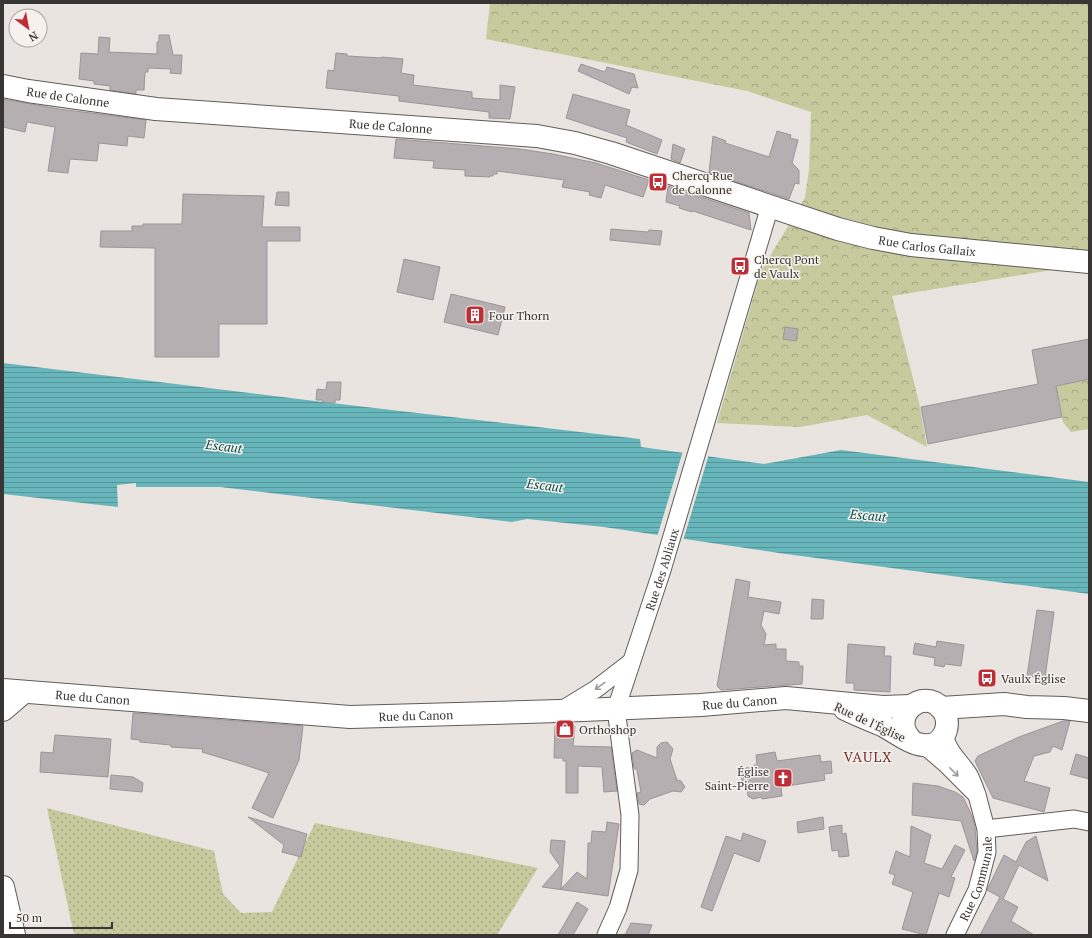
<svg xmlns="http://www.w3.org/2000/svg" width="1092" height="938" viewBox="0 0 1092 938" font-family="'PT Serif',serif">
	<style>
		.green { fill: url(#green-dots) }
		.forest { fill: url(#forest-crowns) }
		.water { fill: url(#water-rules) }
		.pier { fill: #e9e4df }
		.building { fill: #b5afb2; stroke: #9b9598 }
		.lines { fill: none; stroke-linecap: round; stroke-linejoin: round }
		.minor-casing { stroke: #615d59; stroke-width: 19 }
		.major-casing { stroke: #615d59; stroke-width: 24 }
		.minor { stroke: #fff; stroke-width: 17 }
		.major { stroke: #fff; stroke-width: 22 }
		.oneway { stroke: #9b9a9a }
		.labels { text-anchor: middle; dominant-baseline: central; stroke-width: 3; stroke-linejoin: round; paint-order: stroke }
		.street-label { font-size: 12px; fill: #373634; stroke: #f6f1ec }
		.poi-label { font-size: 12px; fill: #373634; stroke: #f6f1ec; text-anchor: start }
		.water-label { font-size: 13px; font-style: italic; fill: #055054; stroke: #f6f1ec }
		.quarter-label { font-size: 14px; letter-spacing: 1px; fill: #752f2e; stroke: #f6f1ec }
	</style>
	<defs>
		<pattern id="green-dots" width="8" height="8" patternUnits="userSpaceOnUse"><rect width="8" height="8" fill="#c6ca9d"/><path d="M2 2h.1M6 6h.1" fill="none" stroke="#a2a581" stroke-width="1.8" stroke-linecap="round"/></pattern>
		<pattern id="forest-crowns" width="20" height="18" patternUnits="userSpaceOnUse"><rect width="20" height="18" fill="#c6ca9d"/><path d="M2 6a3 3 0 1 1 6 0M12 15a3 3 0 1 1 6 0" fill="none" stroke="#a2a581"/></pattern>
		<pattern id="water-rules" width="6" height="5" patternUnits="userSpaceOnUse"><rect width="6" height="5" fill="#67b6bb"/><path d="M0 2.5h6" fill="none" stroke="#569599"/></pattern>
	</defs>
	<rect width="100%" height="100%" fill="#e9e4df"/>
	<!-- green -->
	<polygon class="green" points="47,808 214,851 223,894 241,913 272,912 315,823 538,868 497,935 74,935"/>
	<!-- forest -->
	<g class="forest">
		<polygon points="490,3 1089,3 1089,264 892,296 919,402 927,447 867,415 800,427 717,423 761,271 805,198 809,169 811,112 747,91 486,39"/>
		<polygon points="1089,350 1089,429 1071,432 1063,422 1056,385"/>
	</g>
	<!-- water -->
	<polygon class="water" points="3,363 323,402 640,439 641,447 764,464 841,450 1089,482 1089,594 786,554 604,527 527,519 512,522 220,487 136,487 136,483 117,485 118,507 3,494"/>
	<!-- pier -->
	<polygon class="pier" points="683,451 709,454 683,541 657,537"/>
	<!-- building -->
	<g class="building">
		<polygon points="159,35 169,35 173,55 182,55 181,74 170,73 171,69 148,68 148,72 145,72 144,90 136,90 136,94 110,90 110,86 94,84 94,81 79,79 81,53 98,54 99,37 110,38 109,52 157,54 157,42 159,42"/>
		<polygon points="336,53 347,54 347,56 382,58 382,57 403,59 401,73 414,75 413,85 472,92 472,98 500,100 500,85 515,87 510,119 489,118 489,112 399,101 399,96 326,88 328,70 334,71"/>
		<polygon points="581,64 605,72 607,67 634,74 638,88 632,87 629,94 578,71"/>
		<polygon points="573,94 630,110 626,125 662,140 657,154 626,142 627,138 566,118"/>
		<polygon points="3,99 59,109 146,120 144,138 128,136 127,146 99,143 97,161 70,159 68,173 48,171 55,127 27,122 25,132 3,127"/>
		<polygon points="777,131 791,135 790,138 798,140 792,163 799,170 799,184 795,183 789,199 709,173 713,136 726,141 725,143 769,157"/>
		<polygon points="396,139 520,149 553,154 596,163 649,180 643,197 605,185 601,198 589,195 590,192 562,187 564,180 550,178 497,171 497,174 493,174 493,176 489,176 490,177 465,176 465,170 433,168 434,161 394,158"/>
		<polygon points="673,144 685,149 680,163 671,159"/>
		<polygon points="668,186 749,213 751,230 693,211 692,212 679,208 680,206 666,202"/>
		<polygon points="277,192 289,192 289,206 275,205"/>
		<polygon points="183,194 264,196 262,227 300,227 300,241 267,241 267,324 219,324 219,357 155,357 155,248 100,247 101,231 132,231 132,226 143,226 143,224 182,224"/>
		<polygon points="611,229 648,232 649,230 662,231 660,245 610,240"/>
		<polygon points="404,259 440,267 433,300 397,292"/>
		<polygon points="451,294 505,307 498,335 444,322"/>
		<polygon points="785,327 798,329 796,341 783,339"/>
		<polygon points="1089,339 1089,379 1056,386 1062,417 928,444 921,407 1038,384 1032,350"/>
		<polygon points="327,382 341,382 340,400 335,400 335,403 323,402 322,400 316,400 317,389 326,390"/>
		<polygon points="736,579 750,582 748,597 781,602 779,614 764,611 761,625 766,634 764,645 776,644 776,649 786,649 786,661 799,662 799,666 803,666 802,684 721,690 717,686"/>
		<polygon points="812,599 824,600 823,619 811,619"/>
		<polygon points="1037,610 1054,612 1045,678 1027,676"/>
		<polygon points="937,641 964,645 961,666 945,664 944,667 934,665 935,658 913,654 915,643 936,647"/>
		<polygon points="848,644 885,647 884,656 891,656 890,692 854,690 854,683 846,683"/>
		<polygon points="133,713 303,726 299,760 273,818 252,808 269,773 248,766 202,752 203,749 171,747 171,745 140,742 140,740 131,739"/>
		<polygon points="1063,721 1070,721 1062,750 1053,746 1050,752 1034,756 1024,781 1050,788 1044,812 993,798 975,761 978,756 1019,737"/>
		<polygon points="555,726 575,726 573,746 611,747 617,791 604,792 602,767 578,766 578,793 566,793 566,761 563,761 563,758 554,758"/>
		<polygon points="55,735 111,739 108,777 40,772 41,752 53,753"/>
		<polygon points="667,742 673,749 670,759 677,780 681,781 685,787 681,792 673,791 650,799 644,805 639,804 637,793 641,792 637,770 634,768 632,753 637,750 657,758 657,747 661,743"/>
		<polygon points="775,752 777,761 820,755 821,762 831,761 832,773 824,774 825,780 781,787 782,796 762,799 761,797 753,799 748,796 747,787 743,784 741,775 746,768 754,767 754,765 757,765 756,755"/>
		<polygon points="1076,754 1089,758 1089,779 1070,774"/>
		<polygon points="111,775 133,777 143,783 142,792 110,789"/>
		<polygon points="913,783 938,786 955,792 963,797 972,816 975,827 977,851 974,861 961,821 912,815"/>
		<polygon points="248,817 307,834 301,857 282,852 284,845"/>
		<polygon points="823,817 824,829 798,833 797,822"/>
		<polygon points="607,822 619,824 608,896 542,887 560,866 550,852 551,840 565,841 561,889 577,872 587,879 588,843 591,843 592,831 606,832"/>
		<polygon points="842,825 842,834 846,833 849,856 839,857 838,850 832,851 829,827"/>
		<polygon points="911,826 931,835 924,863 942,869 955,845 965,850 951,877 955,878 949,897 939,893 926,935 902,929 913,892 892,884 895,875 889,873 896,851 910,857"/>
		<polygon points="743,833 766,841 759,862 734,853 712,911 701,907 726,836 741,841"/>
		<polygon points="1036,836 1048,881 1019,865 1003,899 1018,907 1011,921 1034,935 980,935 1000,897 987,890 1004,855 1016,862 1026,842"/>
		<polygon points="577,902 588,909 573,935 558,935"/>
		<polygon points="631,923 652,925 648,935 625,935"/>
	</g>
	<g class="lines">
		<defs>
			<g id="minor">
				<polyline points="560,711 596,689 631,662"/>
				<path d="M925,746L946,764L977,795C975,789 972,781 969,775C960,761 948,752 944,735"/>
				<polyline points="986,829 1074,819 1089,822"/>
				<path id="s1" d="M606,935L618,908L629,870L630,815L616,709L662,570L770,206"/>
				<path id="s2" d="M955,935L977,890L987,852L986,829L977,795"/>
			</g>
			<g id="major">
				<path id="s3" d="M3,86L28,91L156,109L537,136L575,143L611,153L838,229L873,238L911,245L1089,262"/>
				<path id="s4" d="M3,690L350,717L559,711L701,705L786,698L883,707L911,706"/>
				<polyline points="941,708 1004,704 1027,707 1064,708 1089,711"/>
				<path d="M845,709C857,715 870,720 882,725C894,731 910,744 923,745C934,747 943,740 946,730C948,723 947,715 942,709C923,686 888,716 911,740"/>
				<polyline points="3,710 24,692"/>
				<polyline points="3,887 14,935"/>
			</g>
		</defs>
		<!-- minor casing -->
		<use href="#minor" class="minor-casing"/>
		<!-- major casing -->
		<use href="#major" class="major-casing"/>
		<!-- minor -->
		<use href="#minor" class="minor"/>
		<!-- major -->
		<use href="#major" class="major"/>
	</g>
	<!-- one-way arrows -->
	<defs><path id="oneway-shaft" d="M-6 0H5M1.5-3L5.5 0L1.5 3" fill="none" stroke-width="1.6" stroke-linecap="round" stroke-linejoin="round"/></defs>
	<g class="oneway">
		<use href="#oneway-shaft" transform="translate(600 686) rotate(144)"/>
		<use href="#oneway-shaft" transform="translate(954 772) rotate(45)"/>
	</g>
	<!-- icons -->
	<defs>
		<symbol id="bus-square" viewBox="-11 -11 22 22"><rect x="-9" y="-9" width="18" height="18" rx="4" fill="#be2e37" stroke="#f6f1ec"/><path d="M-5-6H5V4H4V6H2V4H-2V6H-4V4H-5ZM-3.5-4V0h7V-4ZM-3.5 1.2v1.5H-2V1.2ZM2 1.2v1.5H3.5V1.2Z" fill="#fff"/></symbol>
		<symbol id="building-square" viewBox="-11 -11 22 22"><rect x="-9" y="-9" width="18" height="18" rx="4" fill="#be2e37" stroke="#f6f1ec"/><path d="M-4-6H4V6H1V3H-1V6H-4ZM-2.5-4.3h1.7v1.8h-1.7ZM.8-4.3h1.7v1.8H.8ZM-2.5-1h1.7V.8h-1.7ZM.8-1h1.7V.8H.8Z" fill="#fff"/></symbol>
		<symbol id="shop-square" viewBox="-11 -11 22 22"><rect x="-9" y="-9" width="18" height="18" rx="4" fill="#be2e37" stroke="#f6f1ec"/><path d="M-5-2.5h2.3a2.7 3.5 0 0 1 5.4 0H5L5.5 6h-11ZM-1.5-2.5h3a1.5 2.3 0 0 0-3 0Z" fill="#fff"/></symbol>
		<symbol id="church-square" viewBox="-11 -11 22 22"><rect x="-9" y="-9" width="18" height="18" rx="4" fill="#be2e37" stroke="#f6f1ec"/><path d="M-1.2-6h2.4v3.5h3.3v2.4h-3.3V6h-2.4V-.1h-3.3v-2.4h3.3Z" fill="#fff"/></symbol>
	</defs>
	<g fill-rule="evenodd">
		<use href="#bus-square" x="647" y="171" width="22" height="22"/>
		<use href="#bus-square" x="729" y="255" width="22" height="22"/>
		<use href="#building-square" x="464" y="304" width="22" height="22"/>
		<use href="#bus-square" x="976" y="667" width="22" height="22"/>
		<use href="#shop-square" x="554" y="718" width="22" height="22"/>
		<use href="#church-square" x="772" y="767" width="22" height="22"/>
	</g>
	<g class="labels">
		<!-- street labels -->
		<g class="street-label">
			<text stroke="none"><textPath href="#s3" startOffset="66">Rue de Calonne</textPath></text>
			<text stroke="none"><textPath href="#s3" startOffset="390">Rue de Calonne</textPath></text>
			<text stroke="none"><textPath href="#s3" startOffset="943">Rue Carlos Gallaix</textPath></text>
			<text stroke="none"><textPath href="#s1" startOffset="378">Rue des Abliaux</textPath></text>
			<text stroke="none"><textPath href="#s4" startOffset="90">Rue du Canon</textPath></text>
			<text stroke="none"><textPath href="#s4" startOffset="738">Rue du Canon</textPath></text>
			<text stroke="none"><textPath href="#s4" startOffset="414">Rue du Canon</textPath></text>
			<text transform="translate(870 722) rotate(25)">Rue de l'Église</text>
			<text stroke="none"><textPath href="#s2" startOffset="61">Rue Communale</textPath></text>
		</g>
		<!-- poi labels -->
		<g class="poi-label">
			<text x="672" y="175">Chercq Rue<tspan x="672" dy="14">de Calonne</tspan></text>
			<text x="754" y="259">Chercq Pont<tspan x="754" dy="14">de Vaulx</tspan></text>
			<text x="489" y="315">Four Thorn</text>
			<text x="1001" y="678">Vaulx Église</text>
			<text x="579" y="729">Orthoshop</text>
			<text x="769" y="771" text-anchor="end">Église<tspan x="769" dy="14">Saint-Pierre</tspan></text>
		</g>
		<!-- water labels -->
		<g class="water-label">
			<text transform="translate(224 446) rotate(7)">Escaut</text>
			<text transform="translate(545 485) rotate(7)">Escaut</text>
			<text transform="translate(868 515) rotate(5)">Escaut</text>
		</g>
		<!-- quarter labels -->
		<g class="quarter-label">
			<text x="868" y="756">VAULX</text>
		</g>
	</g>
	<!-- border -->
	<rect width="1092" height="938" fill="none" stroke="#373634" stroke-width="8"/>
	<!-- north arrow -->
	<g transform="translate(28 28) rotate(148)"><circle r="19" fill="#f6f1ec" stroke="#aaa6a2"/>
	<path d="M0-3L7 15L0 10L-7 15Z" fill="#be2e37"/>
	<text y="-6" font-size="11" font-weight="bold" text-anchor="middle" fill="#373634">N</text>
	</g>
	<!-- scale -->
	<path d="M10 922v6h102v-6" fill="none" stroke="#373634" stroke-width="2"/>
	<text x="16" y="922" font-size="12" fill="#373634" stroke="#f6f1ec" stroke-width="3" paint-order="stroke">50 m</text>
</svg>
